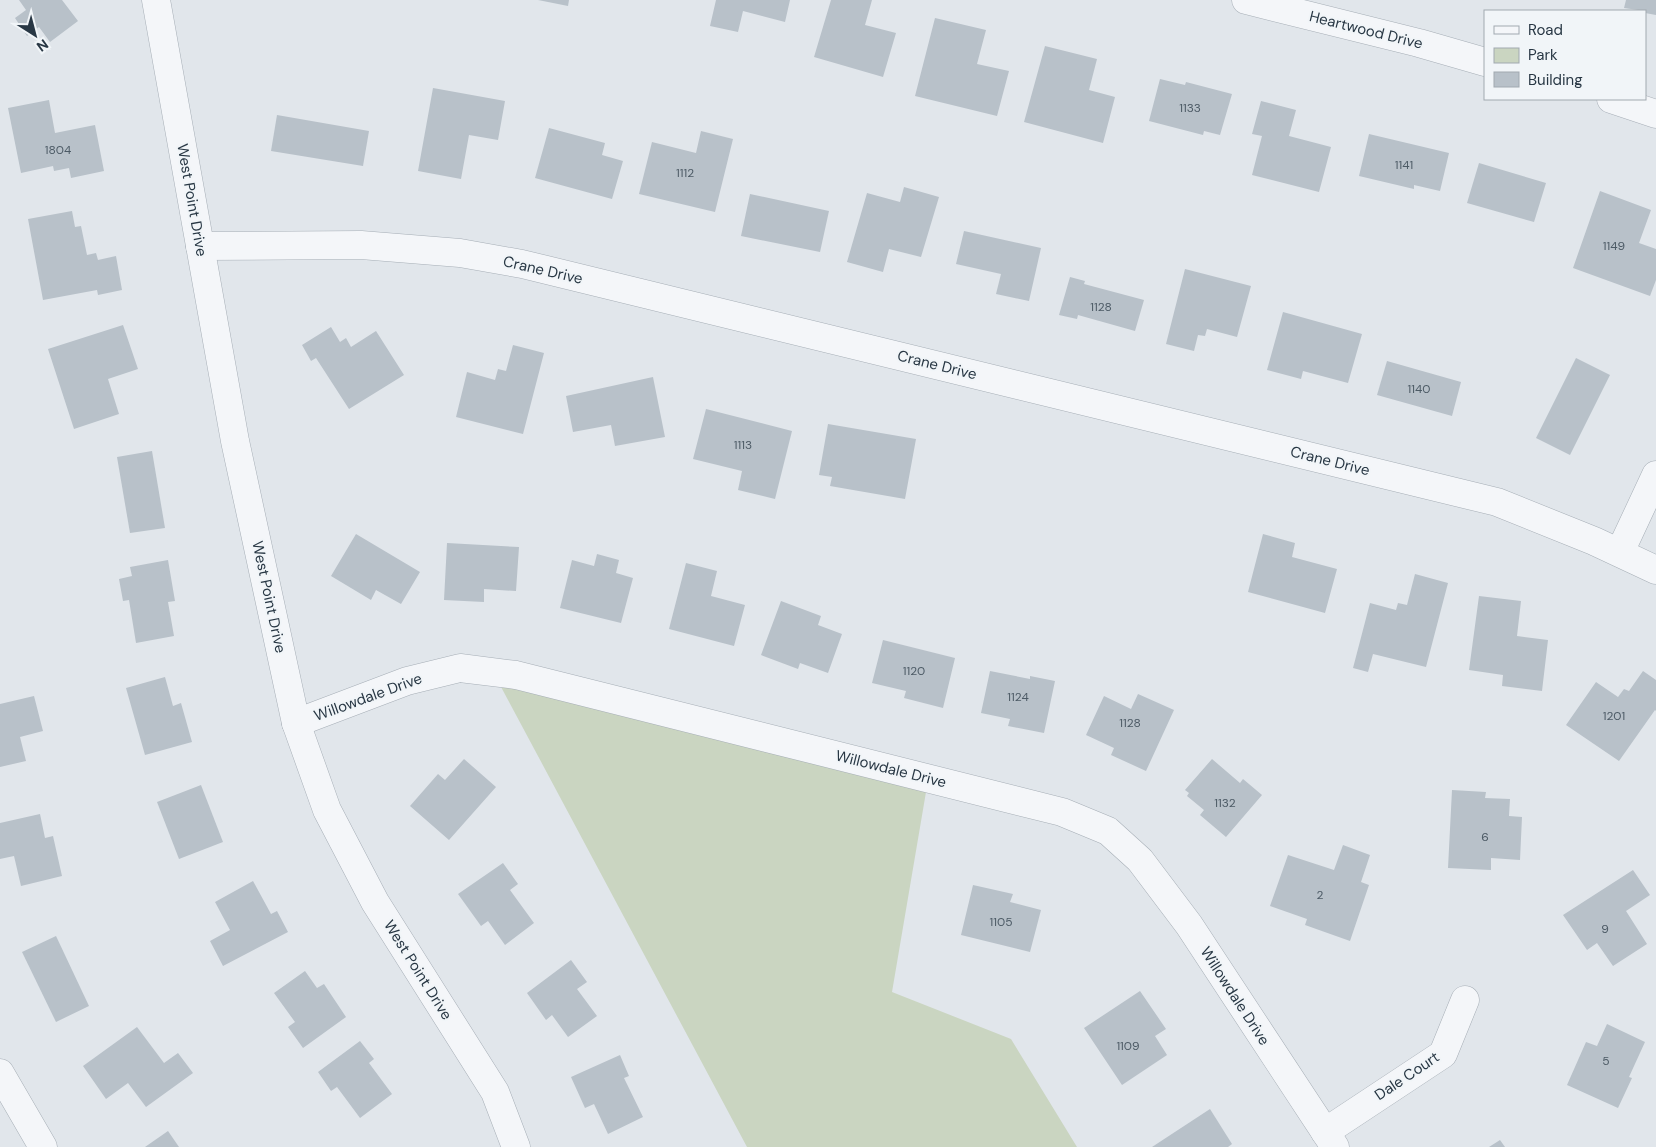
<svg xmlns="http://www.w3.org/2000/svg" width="1656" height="1147" viewBox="0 0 1656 1147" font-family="'DM Sans',sans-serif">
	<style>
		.green { fill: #cad5c1 }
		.building { fill: #b8c1c9 }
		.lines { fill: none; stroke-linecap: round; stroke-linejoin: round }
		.street-casing { stroke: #a6aeb6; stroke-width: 29 }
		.street { stroke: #f4f6f9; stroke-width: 28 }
		.labels { text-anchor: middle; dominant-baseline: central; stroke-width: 4; stroke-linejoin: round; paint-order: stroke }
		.number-label { font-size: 12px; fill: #4c5a65 }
		.street-label { font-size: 15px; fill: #283744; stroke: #f1f5f8 }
	</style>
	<rect width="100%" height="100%" fill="#e1e6eb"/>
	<!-- green -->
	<polygon class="green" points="492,670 926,792 892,992 1011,1039 1077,1147 747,1147"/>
	<!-- building -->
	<g class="building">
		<polygon points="19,0 62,0 78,21 50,42 39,27 27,36 15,18 26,10"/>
		<polygon points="538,0 569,0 568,6"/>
		<polygon points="716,0 790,0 785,22 743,11 738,32 710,26"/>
		<polygon points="831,0 872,0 865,25 896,33 883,77 814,57"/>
		<polygon points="1626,0 1656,0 1656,15 1645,13 1645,11 1624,8"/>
		<polygon points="935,18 986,30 977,64 1009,71 997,116 915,96"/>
		<polygon points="1045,46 1097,59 1089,90 1115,97 1103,143 1024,122"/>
		<polygon points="1160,79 1185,85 1186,82 1232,94 1220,135 1204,131 1203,135 1149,121"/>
		<polygon points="433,88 505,101 498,140 469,135 461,179 418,171"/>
		<polygon points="49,100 55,133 95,125 104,171 71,178 69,168 54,171 53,166 21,173 8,108"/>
		<polygon points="1261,101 1296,110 1289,136 1331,147 1319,192 1252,175 1262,136 1252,134"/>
		<polygon points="277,115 369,131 363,166 271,151"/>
		<polygon points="549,128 605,143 602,155 623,161 612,199 535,178"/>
		<polygon points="701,131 733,139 715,212 639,194 652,142 696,153"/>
		<polygon points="1369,134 1449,153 1440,191 1414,185 1414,189 1359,176"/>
		<polygon points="1479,163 1546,183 1534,222 1467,203"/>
		<polygon points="904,187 939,197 921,257 889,249 883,272 847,262 867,193 900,202"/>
		<polygon points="1600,191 1651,210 1639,243 1656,249 1656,280 1650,296 1573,268"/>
		<polygon points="750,194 829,211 820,252 741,236"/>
		<polygon points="72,211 75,227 81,226 87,255 96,253 98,260 116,256 122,290 98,295 97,290 43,300 28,219"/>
		<polygon points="964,231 1041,248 1029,301 996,294 1001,274 956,264"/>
		<polygon points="1185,269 1251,286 1237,337 1207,329 1205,336 1198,335 1194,351 1166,344"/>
		<polygon points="1070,277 1085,281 1084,284 1144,300 1135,331 1078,315 1077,319 1059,315"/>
		<polygon points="1283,312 1362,334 1348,383 1303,371 1301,379 1267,370"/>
		<polygon points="123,325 138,369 108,379 119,414 74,429 48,349"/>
		<polygon points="331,327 340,342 346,338 351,347 376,331 404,375 349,409 316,358 311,361 302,345"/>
		<polygon points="513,345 544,353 523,434 456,417 467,372 495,380 498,369 506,371"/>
		<polygon points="1576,358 1610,375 1570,455 1536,438"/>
		<polygon points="1387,361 1461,382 1452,416 1377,395"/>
		<polygon points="653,377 665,437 615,446 611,425 573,432 566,396"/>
		<polygon points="706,409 792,431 775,499 738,490 742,471 693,459"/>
		<polygon points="828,424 916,439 905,499 830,486 832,477 819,475"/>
		<polygon points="152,451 165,528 130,533 117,457"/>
		<polygon points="356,534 420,572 401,604 376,590 371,600 331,576"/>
		<polygon points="1263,534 1295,543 1292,557 1337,569 1325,613 1248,592"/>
		<polygon points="447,543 519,547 516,591 484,589 484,602 444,600"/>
		<polygon points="597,554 619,560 616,573 633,578 621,623 560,608 572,560 594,566"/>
		<polygon points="168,560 175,601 168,602 174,636 136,643 129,600 123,601 119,579 132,576 130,567"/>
		<polygon points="686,563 717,571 711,596 745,605 734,646 669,629"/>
		<polygon points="1415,574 1448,583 1426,667 1373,654 1368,672 1353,668 1370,603 1396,610 1398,603 1407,605"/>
		<polygon points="1479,596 1521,601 1517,636 1548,640 1542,691 1502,686 1503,675 1469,670"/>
		<polygon points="781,601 821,616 818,625 842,634 828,673 800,663 798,669 761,655"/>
		<polygon points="883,640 955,658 943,708 904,698 906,691 872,683"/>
		<polygon points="990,671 1030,679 1030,676 1055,681 1044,733 1008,726 1010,719 981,713"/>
		<polygon points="1643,671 1656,680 1656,711 1655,710 1619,761 1566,725 1596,682 1618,697 1624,689 1629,691"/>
		<polygon points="165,677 173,706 181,703 192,742 145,755 126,688"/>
		<polygon points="1138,694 1174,710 1146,771 1111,755 1114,748 1086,735 1104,696 1131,709"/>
		<polygon points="34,696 43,731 20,737 26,761 0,767 0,704"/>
		<polygon points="464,759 496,787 449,840 410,806 438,774 445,780"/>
		<polygon points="1212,759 1240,783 1243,779 1262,795 1226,837 1200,815 1204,810 1187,796 1189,793 1185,790"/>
		<polygon points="201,785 223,842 179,859 157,802"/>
		<polygon points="1452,790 1486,792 1485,798 1510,799 1509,816 1522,817 1520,860 1491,858 1491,870 1448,868"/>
		<polygon points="40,814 45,838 53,836 62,876 21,886 14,856 0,859 0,823"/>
		<polygon points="1343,845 1370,855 1361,882 1369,885 1350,941 1305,925 1307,919 1270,906 1288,855 1334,870"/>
		<polygon points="503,863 518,884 510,890 534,923 505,945 488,921 481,926 458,894"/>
		<polygon points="1633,870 1650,895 1626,911 1647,944 1613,966 1597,943 1587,950 1563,915"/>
		<polygon points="253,881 271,914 277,911 288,932 223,966 210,941 230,930 215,902"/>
		<polygon points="973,885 1013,894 1010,902 1041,910 1030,952 961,935"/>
		<polygon points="56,936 89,1006 56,1022 22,952"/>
		<polygon points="571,960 587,982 577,989 597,1016 568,1037 552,1015 546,1020 527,993"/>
		<polygon points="305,971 317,988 324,984 346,1017 303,1048 288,1027 295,1022 274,993"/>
		<polygon points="1140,991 1166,1029 1155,1036 1167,1055 1122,1085 1084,1028"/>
		<polygon points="1607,1024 1645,1042 1629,1077 1632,1078 1618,1108 1567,1085 1586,1042 1597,1046"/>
		<polygon points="137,1027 164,1063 178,1053 193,1073 146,1107 128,1083 106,1099 83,1066"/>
		<polygon points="360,1041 374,1059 369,1063 392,1094 360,1118 337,1087 331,1091 318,1072"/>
		<polygon points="620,1055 629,1076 624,1078 643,1117 608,1134 594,1104 585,1108 571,1077"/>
		<polygon points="1210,1109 1232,1144 1228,1147 1152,1147"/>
		<polygon points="168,1131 179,1147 145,1147"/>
		<polygon points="1500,1140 1505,1147 1489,1147"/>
	</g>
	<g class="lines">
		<defs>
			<g id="street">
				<polyline points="156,0 235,441 296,723 327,810 375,902 495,1092 516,1147"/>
				<polyline points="1246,0 1419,43 1485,62"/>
				<polyline points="1611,99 1656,114"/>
				<polyline points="200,246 361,245 460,253 522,264 1497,502 1594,541 1656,570"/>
				<polyline points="1620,552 1656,475"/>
				<polyline points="296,723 407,681 460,668 516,675 1062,812 1108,831 1140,860 1189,925 1335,1147"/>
				<polyline points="0,1073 43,1147"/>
				<polyline points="1325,1132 1443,1054 1465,1000"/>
			</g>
		</defs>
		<!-- street casing -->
		<use href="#street" class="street-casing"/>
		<!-- street -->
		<use href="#street" class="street"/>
	</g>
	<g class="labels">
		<!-- number labels -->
		<g class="number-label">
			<text x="1190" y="108">1133</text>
			<text x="58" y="150">1804</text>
			<text x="1404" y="165">1141</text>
			<text x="685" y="173">1112</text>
			<text x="1614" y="246">1149</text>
			<text x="1101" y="307">1128</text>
			<text x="1419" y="389">1140</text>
			<text x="743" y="445">1113</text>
			<text x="914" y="671">1120</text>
			<text x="1018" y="697">1124</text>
			<text x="1614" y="716">1201</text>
			<text x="1130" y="723">1128</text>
			<text x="1225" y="803">1132</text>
			<text x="1485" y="837">6</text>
			<text x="1320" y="895">2</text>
			<text x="1001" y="922">1105</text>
			<text x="1605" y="929">9</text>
			<text x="1128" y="1046">1109</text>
			<text x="1606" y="1061">5</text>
		</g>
		<!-- street labels -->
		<g class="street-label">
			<text transform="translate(1366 30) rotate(14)">Heartwood Drive</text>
			<text transform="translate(192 200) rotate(80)">West Point Drive</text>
			<text transform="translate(543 270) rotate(13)">Crane Drive</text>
			<text transform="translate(937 365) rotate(14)">Crane Drive</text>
			<text transform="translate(1330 461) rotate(14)">Crane Drive</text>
			<text transform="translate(269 597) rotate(78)">West Point Drive</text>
			<text transform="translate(368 697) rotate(-20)">Willowdale Drive</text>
			<text transform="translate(891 769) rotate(14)">Willowdale Drive</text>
			<text transform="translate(418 970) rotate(58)">West Point Drive</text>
			<text transform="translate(1235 996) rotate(57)">Willowdale Drive</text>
			<text transform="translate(1407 1076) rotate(-34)">Dale Court</text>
		</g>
	</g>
	<!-- legend -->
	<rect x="1484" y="10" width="162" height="90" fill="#f1f5f8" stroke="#a1a9b0"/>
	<rect x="1494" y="26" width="25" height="8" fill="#f4f6f9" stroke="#a1a9b0"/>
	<text x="1528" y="35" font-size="15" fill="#283744">Road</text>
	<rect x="1494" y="48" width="25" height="15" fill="#cad5c1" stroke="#a1a9b0"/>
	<text x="1528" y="60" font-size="15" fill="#283744">Park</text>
	<rect x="1494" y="72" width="25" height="15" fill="#b8c1c9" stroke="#a1a9b0"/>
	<text x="1528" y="85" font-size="15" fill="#283744">Building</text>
	<!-- north arrow -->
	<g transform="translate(35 35) rotate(144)" stroke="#f1f5f8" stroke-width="4" paint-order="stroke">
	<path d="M0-4L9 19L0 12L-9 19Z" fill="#283744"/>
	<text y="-8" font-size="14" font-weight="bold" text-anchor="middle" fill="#283744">N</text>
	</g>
</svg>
